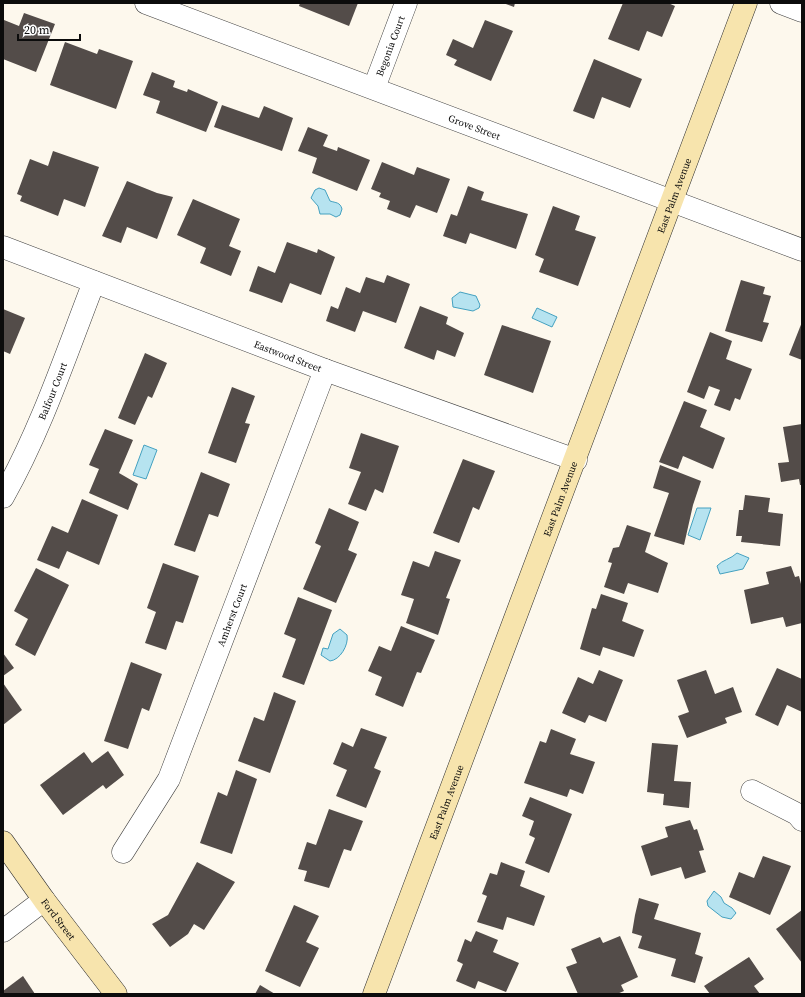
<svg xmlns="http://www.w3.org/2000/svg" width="805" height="997" viewBox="0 0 805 997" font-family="'Source Serif 4',serif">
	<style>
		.water { fill: #b6e3f0; stroke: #44a1c0 }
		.building { fill: #534c49 }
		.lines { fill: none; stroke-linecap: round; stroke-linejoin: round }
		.street-casing { stroke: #3f3f3f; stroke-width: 23 }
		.secondary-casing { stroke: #2e2e2e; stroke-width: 23 }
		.street { stroke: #fff; stroke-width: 22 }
		.secondary { stroke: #f7e4ad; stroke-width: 22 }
		.labels { text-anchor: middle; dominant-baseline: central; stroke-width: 4; stroke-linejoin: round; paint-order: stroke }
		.street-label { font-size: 10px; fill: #0c0c0c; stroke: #fff }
	</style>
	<rect width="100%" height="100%" fill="#fdf8ed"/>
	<!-- water -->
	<g class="water">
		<path d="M319,188L325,190L330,201C336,203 340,202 342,209L340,215L336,217L330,214H320L318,206L311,198L315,190Z"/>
		<polygon points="460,292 476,296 480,305 479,308 473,311 453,307 452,298"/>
		<polygon points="537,308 557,317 552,327 532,318"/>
		<polygon points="144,445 157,450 146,479 133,475"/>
		<polygon points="697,508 711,508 700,540 688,535"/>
		<path d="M737,553L749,558L743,569L720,574L717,566C722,560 731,559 737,553Z"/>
		<path d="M340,629L347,635C349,645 340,660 330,661L321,655L323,648L328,649L333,634Z"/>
		<polygon points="714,891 721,897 724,903 732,908 736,913 731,919 722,917 708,906 707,901"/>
	</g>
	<!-- building -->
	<g class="building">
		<polygon points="300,3 358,3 349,26 299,6"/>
		<polygon points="503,3 515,3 514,7"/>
		<polygon points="623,3 668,3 675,6 662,37 647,31 639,51 608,39"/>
		<polygon points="24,13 55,24 36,72 3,59 4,20 19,26"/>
		<polygon points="485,20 513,31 491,81 454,65 457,60 446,55 453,39 473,48"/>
		<polygon points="65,42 97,54 99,49 133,61 116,109 50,85"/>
		<polygon points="594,59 642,79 630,108 602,97 594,119 573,111"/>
		<polygon points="152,72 175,81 173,87 187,92 188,89 218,102 206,132 156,113 160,101 143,95"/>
		<polygon points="222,105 259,118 264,106 293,118 282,151 214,127"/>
		<polygon points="308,127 328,135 323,146 337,151 338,147 370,160 357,191 312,173 317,158 298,151"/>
		<polygon points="53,151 99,167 85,207 64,199 58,216 20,201 22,196 17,194 30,159 48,166"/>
		<polygon points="382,162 414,175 417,167 450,179 437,213 416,205 410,218 387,209 390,201 379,197 381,193 371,189"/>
		<polygon points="127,181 157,193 173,197 157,239 127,227 121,243 102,236"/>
		<polygon points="468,186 484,192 481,200 528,214 516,249 470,233 466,244 443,236 451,214 457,216"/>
		<polygon points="193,199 240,219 229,246 241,251 231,276 200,263 206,248 177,235"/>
		<polygon points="553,206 580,216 575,230 596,237 578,286 539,272 544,259 535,255"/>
		<polygon points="287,242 317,253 318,249 335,257 321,295 290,283 282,303 249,291 258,266 275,273"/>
		<polygon points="387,275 410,284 396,323 363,311 355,332 326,321 331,306 338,309 346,287 360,293 366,277 384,283"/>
		<polygon points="741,280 765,287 763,294 771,296 763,322 769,323 762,342 725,331"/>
		<polygon points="420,306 448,317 446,324 464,333 455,357 437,350 434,360 404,348"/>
		<polygon points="3,309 25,318 10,354 3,351"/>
		<polygon points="802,322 802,360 789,355"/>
		<polygon points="502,325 551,341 533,393 484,375"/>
		<polygon points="710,332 732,341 726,359 752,369 740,400 735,398 730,411 714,405 720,390 709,386 704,399 687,392"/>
		<polygon points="145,353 167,363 152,398 148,396 135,425 118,418"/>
		<polygon points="232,387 255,396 245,423 250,424 236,463 208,453"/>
		<polygon points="684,401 707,410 700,427 725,438 713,469 683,456 678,469 659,462"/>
		<polygon points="802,424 802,485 800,485 799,479 781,482 778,463 789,462 783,427"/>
		<polygon points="105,429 133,440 119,473 138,484 128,510 89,493 99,469 89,465"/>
		<polygon points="361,433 399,446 383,493 375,489 366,511 348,504 361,472 349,468"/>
		<polygon points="463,459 495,471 479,510 473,507 459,543 433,533"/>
		<polygon points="660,465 701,481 693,505 684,545 654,536 669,493 653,488"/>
		<polygon points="201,472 230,484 218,517 209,514 195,552 174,545"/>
		<polygon points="745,495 770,498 768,512 783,514 780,546 741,542 742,536 736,536 739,510 743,510"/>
		<polygon points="82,499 118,515 99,565 67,551 59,569 37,560 52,526 68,533"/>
		<polygon points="329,508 359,522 348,550 357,554 336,603 303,589 321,546 315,543"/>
		<polygon points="627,525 651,533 645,552 668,563 658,593 628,583 624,594 604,587 612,563 608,562 613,548 619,547"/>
		<polygon points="435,551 461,560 446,598 450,599 438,635 406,623 414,599 401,595 413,561 429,567"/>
		<polygon points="163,563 199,576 183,623 176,621 166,650 145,643 156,612 147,608"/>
		<polygon points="791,566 795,577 799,576 802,588 802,623 786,627 783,617 751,624 744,590 769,584 766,572"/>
		<polygon points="36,568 69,585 35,656 15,645 28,619 14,611"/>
		<polygon points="601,594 628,603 622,621 644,630 634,657 603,647 600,656 580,649 592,608 596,609"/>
		<polygon points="298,597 332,610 304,685 282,677 296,639 284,634"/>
		<polygon points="401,626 435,640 421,673 417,672 403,707 375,695 382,677 368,671 379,646 391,651"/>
		<polygon points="3,653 14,668 3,676"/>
		<polygon points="131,662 162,674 149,711 142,708 128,749 104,741"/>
		<polygon points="777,668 802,679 802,712 787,705 778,726 755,715"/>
		<polygon points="599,670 623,680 606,722 589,715 585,723 562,713 578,677 593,684"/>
		<polygon points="706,670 715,694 733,687 742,712 725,718 727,723 687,738 678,716 689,712 677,680"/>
		<polygon points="3,683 22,710 3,725"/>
		<polygon points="274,692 296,701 270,773 238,761 254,717 264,721"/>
		<polygon points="361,728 387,737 374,768 381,771 366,808 336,796 347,770 333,764 342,742 353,747"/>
		<polygon points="551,729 576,739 570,754 595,762 583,794 570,789 567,797 524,783 540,741 546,743"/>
		<polygon points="652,743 678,745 674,781 691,782 689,808 663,805 664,794 647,792"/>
		<polygon points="108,751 124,775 106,789 103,785 63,815 40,785 84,752 92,763"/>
		<polygon points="236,770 257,779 232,854 200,843 218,792 227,796"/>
		<polygon points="530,797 572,814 549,873 525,863 535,838 529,835 534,821 522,816"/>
		<polygon points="329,809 363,821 351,851 344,849 329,888 304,881 307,871 298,869 307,842 316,845"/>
		<polygon points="690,820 694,830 697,829 704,850 699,851 706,872 685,879 681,867 651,876 641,846 668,837 665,827"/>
		<polygon points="763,856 791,866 770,915 729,897 739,872 754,878"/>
		<polygon points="197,862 235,882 204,930 194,924 188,934 170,947 152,924 168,915"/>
		<polygon points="501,862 525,871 520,886 545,896 534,926 507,917 503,930 477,922 487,896 482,894 490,873 497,875"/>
		<polygon points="639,898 659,904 654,919 701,933 695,954 703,957 695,983 671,976 676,959 638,948 642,936 632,933 635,915"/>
		<polygon points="294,905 319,916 306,942 319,948 300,987 265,971"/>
		<polygon points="802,910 802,963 776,929"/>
		<polygon points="476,931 498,940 493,952 519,963 506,992 478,981 475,989 456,981 463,964 457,961 465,939 471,942"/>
		<polygon points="620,936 638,977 621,985 624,991 617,994 578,994 566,967 577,963 571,949 600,937 603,943"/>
		<polygon points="749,957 764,979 754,986 760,994 710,994 704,986"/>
		<polygon points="23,976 35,994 3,994 3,991"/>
		<polygon points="260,985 275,994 255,994"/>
	</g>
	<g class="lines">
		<defs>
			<g id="street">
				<path id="s1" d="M146,3L802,250"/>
				<polyline points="781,3 802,11"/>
				<path id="s2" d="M374,88L406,3"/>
				<path id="s3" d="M3,247L325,370L576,460"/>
				<path id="s4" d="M3,497C41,430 66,354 94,282"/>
				<polyline points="752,791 797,814 802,820"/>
				<path id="s5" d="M123,852L169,779L325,370"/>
				<polyline points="3,931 44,900"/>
			</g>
			<g id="secondary">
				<path id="s6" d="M3,842L44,900L116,994"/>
				<path id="s7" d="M374,994L746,3"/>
			</g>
		</defs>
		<!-- street casing -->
		<use href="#street" class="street-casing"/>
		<!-- secondary casing -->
		<use href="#secondary" class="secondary-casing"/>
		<!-- street -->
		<use href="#street" class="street"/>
		<!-- secondary -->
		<use href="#secondary" class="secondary"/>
	</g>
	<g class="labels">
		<!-- street labels -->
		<g class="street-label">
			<text stroke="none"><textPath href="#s2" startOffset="45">Begonia Court</textPath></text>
			<text stroke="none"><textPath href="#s1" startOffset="351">Grove Street</textPath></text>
			<text stroke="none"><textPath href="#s7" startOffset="853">East Palm Avenue</textPath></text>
			<text stroke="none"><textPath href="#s3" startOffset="305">Eastwood Street</textPath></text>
			<text stroke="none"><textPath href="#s4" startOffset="117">Balfour Court</textPath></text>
			<text stroke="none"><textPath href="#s7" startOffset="529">East Palm Avenue</textPath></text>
			<text stroke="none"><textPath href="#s5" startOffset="262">Amherst Court</textPath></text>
			<text stroke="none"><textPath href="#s7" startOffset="205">East Palm Avenue</textPath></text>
			<text stroke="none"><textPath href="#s6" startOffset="95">Ford Street</textPath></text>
		</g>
	</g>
	<!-- border -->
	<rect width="805" height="997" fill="none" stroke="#0c0c0c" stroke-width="8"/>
	<!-- scale -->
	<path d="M18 34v6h62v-6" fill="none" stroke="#0c0c0c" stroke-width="2"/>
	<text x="24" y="34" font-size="12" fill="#0c0c0c" stroke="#ffffff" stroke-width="3" paint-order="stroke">20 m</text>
</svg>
